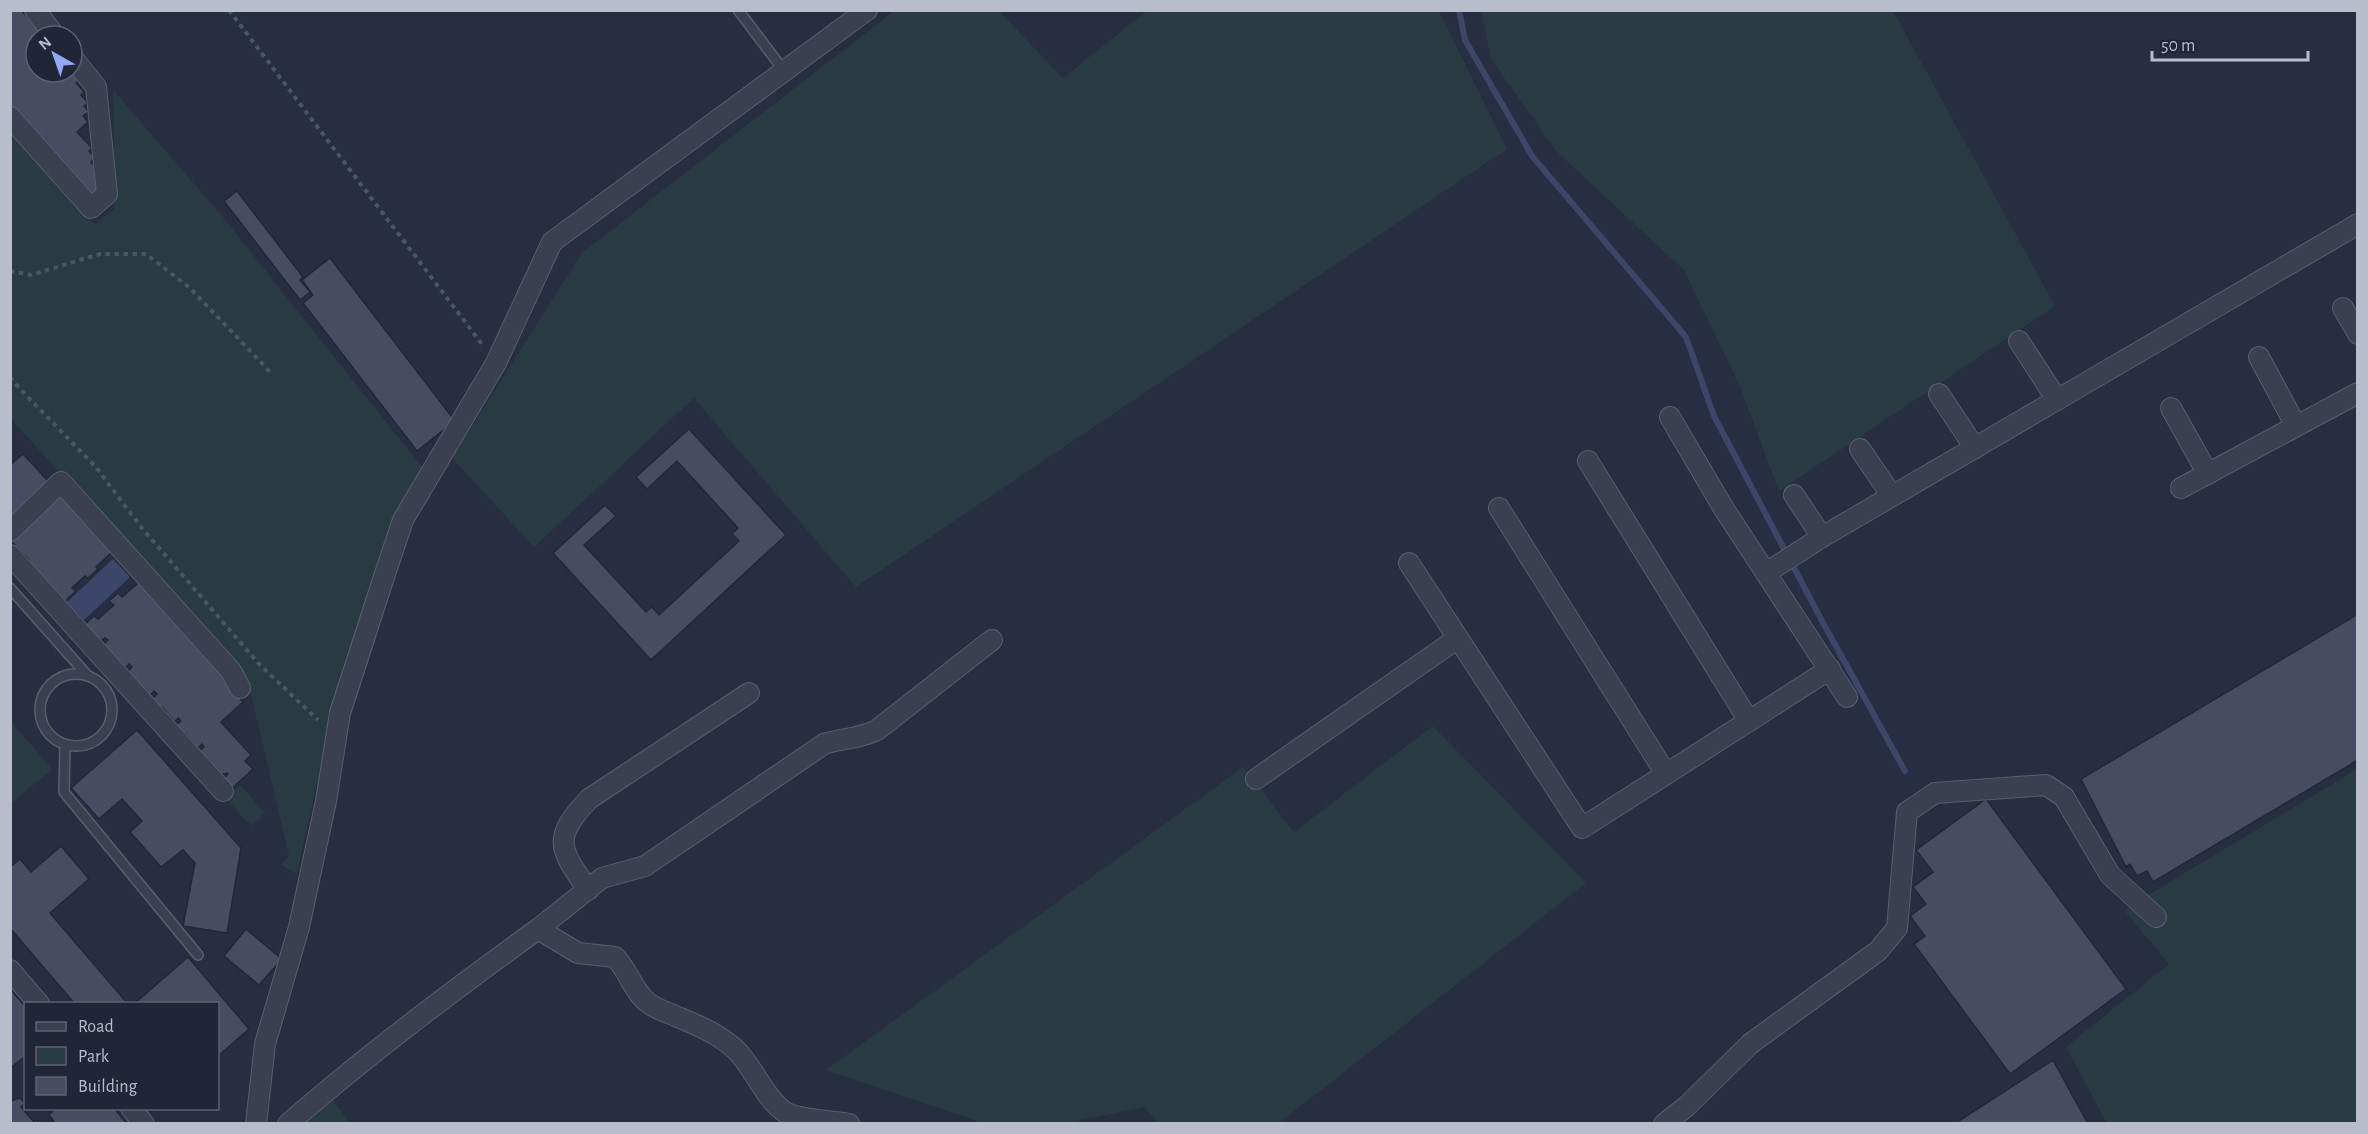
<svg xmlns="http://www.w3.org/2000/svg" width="2368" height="1134" viewBox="0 0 2368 1134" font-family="'Alegreya Sans',sans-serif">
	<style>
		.green { fill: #293b42 }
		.water { fill: #3b4668 }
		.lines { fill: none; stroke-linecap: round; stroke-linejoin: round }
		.stream { stroke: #3b4668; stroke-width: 6 }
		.building { fill: #464d63; stroke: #222738; stroke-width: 1.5 }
		.lane-casing { stroke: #595e6e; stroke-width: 12 }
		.street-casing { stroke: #595e6e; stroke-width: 22 }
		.path { stroke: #47585f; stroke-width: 4; stroke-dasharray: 4.5 4.5; stroke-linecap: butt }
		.lane { stroke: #3b4051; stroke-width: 9 }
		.street { stroke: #3b4051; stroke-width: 20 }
	</style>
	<rect width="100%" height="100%" fill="#272e41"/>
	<!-- green -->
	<g class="green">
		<polygon points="894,11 999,11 1063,78 1147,11 1439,11 1507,149 856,587 694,398 534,547 452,458 582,253"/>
		<polygon points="1481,11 1893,11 2055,306 1779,491 1739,384 1684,270 1557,152 1491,59"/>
		<polygon points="113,90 222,216 425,471 388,534 341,673 297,874 281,865 289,855 247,678 11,419 10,129 95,225 115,208"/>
		<polygon points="10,721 52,769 11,804 10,804"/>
		<polygon points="1433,726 1586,883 1279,1123 1159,1123 1144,1107 1068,1123 983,1123 826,1070 1243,767 1294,832"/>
		<polygon points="2357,769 2357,1123 2107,1123 2066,1047 2169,964 2124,910"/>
		<polygon points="240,785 265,813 251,826 225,798"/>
		<polygon points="332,1099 350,1123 306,1123"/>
	</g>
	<!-- water -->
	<polygon class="water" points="113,559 130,577 84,620 67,602"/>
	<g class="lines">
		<!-- stream -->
		<polyline class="stream" points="1459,10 1465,40 1532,156 1686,337 1714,416 1822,621 1905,771"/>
	</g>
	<!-- building -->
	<g class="building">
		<polygon points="10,10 21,10 28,18 32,15 46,36 36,36 36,72 72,72 82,79 76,83 84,92 81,95 88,103 84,106 89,112 83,116 88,122 77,132 92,148 89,151 95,158 91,162 101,173 95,178 102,186 91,196 10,106"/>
		<polygon points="237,191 303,277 300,280 310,292 300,300 224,201"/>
		<polygon points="330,258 455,421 417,451 303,303 313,295 302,280"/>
		<polygon points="689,429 786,535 651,660 553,553 605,505 616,516 584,545 646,612 652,607 659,615 739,541 732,534 738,528 677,461 647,489 636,477"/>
		<polygon points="23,454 48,481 49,480 112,552 96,567 98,569 88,578 85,576 72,588 76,591 65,601 42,576 39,579 34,574 38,571 36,569 33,572 26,563 29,560 13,543 10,546 10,465"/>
		<polygon points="143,579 232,681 228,685 243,702 221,722 251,755 245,761 253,769 229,791 221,781 228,774 227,773 220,775 206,765 210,761 208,759 204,762 196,754 204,747 202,744 198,748 185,733 181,737 173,728 181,721 178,718 175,722 162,707 158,711 150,701 157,694 154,691 149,697 134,684 137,681 125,674 132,667 129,664 125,668 113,654 101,647 108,640 105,638 99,642 85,624 94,616 98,619 114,605 109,601 118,593 122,597"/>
		<polygon points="2358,614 2358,760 2153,882 2147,871 2137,876 2130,864 2126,867 2081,779"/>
		<polygon points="137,730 241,848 227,933 183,926 195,863 183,850 161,867 130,832 142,821 122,799 99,819 71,788"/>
		<polygon points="1986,799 2126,989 2010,1074 1914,944 1925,936 1910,916 1926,904 1913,887 1933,872 1916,850"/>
		<polygon points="61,846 89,879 50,913 128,1004 75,1004 10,928 10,867 20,859 31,872"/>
		<polygon points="246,929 282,959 259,985 224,956"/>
		<polygon points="188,957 249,1029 218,1056 218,1004 134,1004"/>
		<polygon points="10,989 26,1007 26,1056 10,1068"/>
		<polygon points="2053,1060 2088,1124 1954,1124"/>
		<polygon points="20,1098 25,1103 21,1107 34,1122 37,1120 40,1124 10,1124 10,1101"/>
		<polygon points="56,1108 114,1108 127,1124 56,1124 49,1115"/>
	</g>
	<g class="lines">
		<defs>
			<g id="lane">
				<polyline points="738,10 785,72"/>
				<polyline points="10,588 88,676"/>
				<circle cx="76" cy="710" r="36"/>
				<polyline points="65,744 64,792 198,955"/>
			</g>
			<g id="street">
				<polyline points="35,10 55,36"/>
				<polyline points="10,117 91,208 107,194 96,87 72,57"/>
				<polyline points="2343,308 2358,334"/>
				<polyline points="2019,341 2057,400"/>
				<polyline points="2259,357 2296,426"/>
				<polyline points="1939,394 1975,448"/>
				<polyline points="2171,408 2208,474"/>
				<polyline points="1670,417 1724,509 1847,697"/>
				<polyline points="1860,449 1892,496"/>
				<polyline points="1588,461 1749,721"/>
				<polyline points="2181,488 2358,393"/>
				<polyline points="1794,495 1822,537"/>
				<polyline points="1499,508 1666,774"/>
				<polyline points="10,531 61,482 231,671 240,688"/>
				<polyline points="10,555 223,791"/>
				<polyline points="1409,563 1582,828 1830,669"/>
				<polyline points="1766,573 1822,537 2358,224"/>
				<polyline points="1256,779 1458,638"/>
				<path d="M588,890C560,849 551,839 589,799L749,693"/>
				<path d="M538,929L602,878L645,866L824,744C842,738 860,739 877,730L992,640"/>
				<polyline points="10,970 39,1004"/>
				<polyline points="131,1108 144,1124"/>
				<polyline points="256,1124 265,1044 299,927 326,801 340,713 382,583 403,520 496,363 552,242 867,10"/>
				<path d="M288,1124C368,1054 452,991 538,929L578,953L615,957C629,971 634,994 650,1004C656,1009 664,1011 671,1014C694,1024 716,1032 735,1049C754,1067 762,1094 782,1110C795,1121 831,1120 849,1124"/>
				<polyline points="1664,1124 1687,1106 1750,1044 1878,951 1897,928 1907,812 1935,793 2046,785 2064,797 2110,875 2156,917"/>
			</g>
		</defs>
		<!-- lane casing -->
		<use href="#lane" class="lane-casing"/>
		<!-- street casing -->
		<use href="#street" class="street-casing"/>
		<!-- path -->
		<g class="path">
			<polyline points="229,10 484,347"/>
			<polyline points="10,271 31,275 100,254 146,254 190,288 272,374"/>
			<polyline points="10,377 20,389 95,466 141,527 259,664 318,720"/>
		</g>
		<!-- lane -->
		<use href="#lane" class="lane"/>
		<!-- street -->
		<use href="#street" class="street"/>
	</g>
	<!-- border -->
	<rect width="2368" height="1134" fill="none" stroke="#b8bccb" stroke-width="24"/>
	<!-- legend -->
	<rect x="24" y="1002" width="195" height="108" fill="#202537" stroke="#5d6172" stroke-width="1.5"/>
	<rect x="36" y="1022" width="30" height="9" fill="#3b4051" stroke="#5d6172" stroke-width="1.5"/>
	<text x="78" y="1032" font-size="18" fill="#b8bccb">Road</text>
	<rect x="36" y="1047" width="30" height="18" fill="#293b42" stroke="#5d6172" stroke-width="1.5"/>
	<text x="78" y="1062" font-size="18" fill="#b8bccb">Park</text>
	<rect x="36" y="1077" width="30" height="18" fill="#464d63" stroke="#5d6172" stroke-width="1.5"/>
	<text x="78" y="1092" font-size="18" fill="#b8bccb">Building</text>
	<!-- north arrow -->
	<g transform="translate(54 54) rotate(320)"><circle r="28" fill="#202537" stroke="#5d6172" stroke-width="1.5"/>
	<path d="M0-4.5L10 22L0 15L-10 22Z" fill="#92a7f6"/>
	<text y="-9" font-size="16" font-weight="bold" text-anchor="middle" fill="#b8bccb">N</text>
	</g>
	<!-- scale -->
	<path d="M2152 51v9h156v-9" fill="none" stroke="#b8bccb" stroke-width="3"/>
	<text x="2161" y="51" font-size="18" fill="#b8bccb" stroke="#202537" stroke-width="4.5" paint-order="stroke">50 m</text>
</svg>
